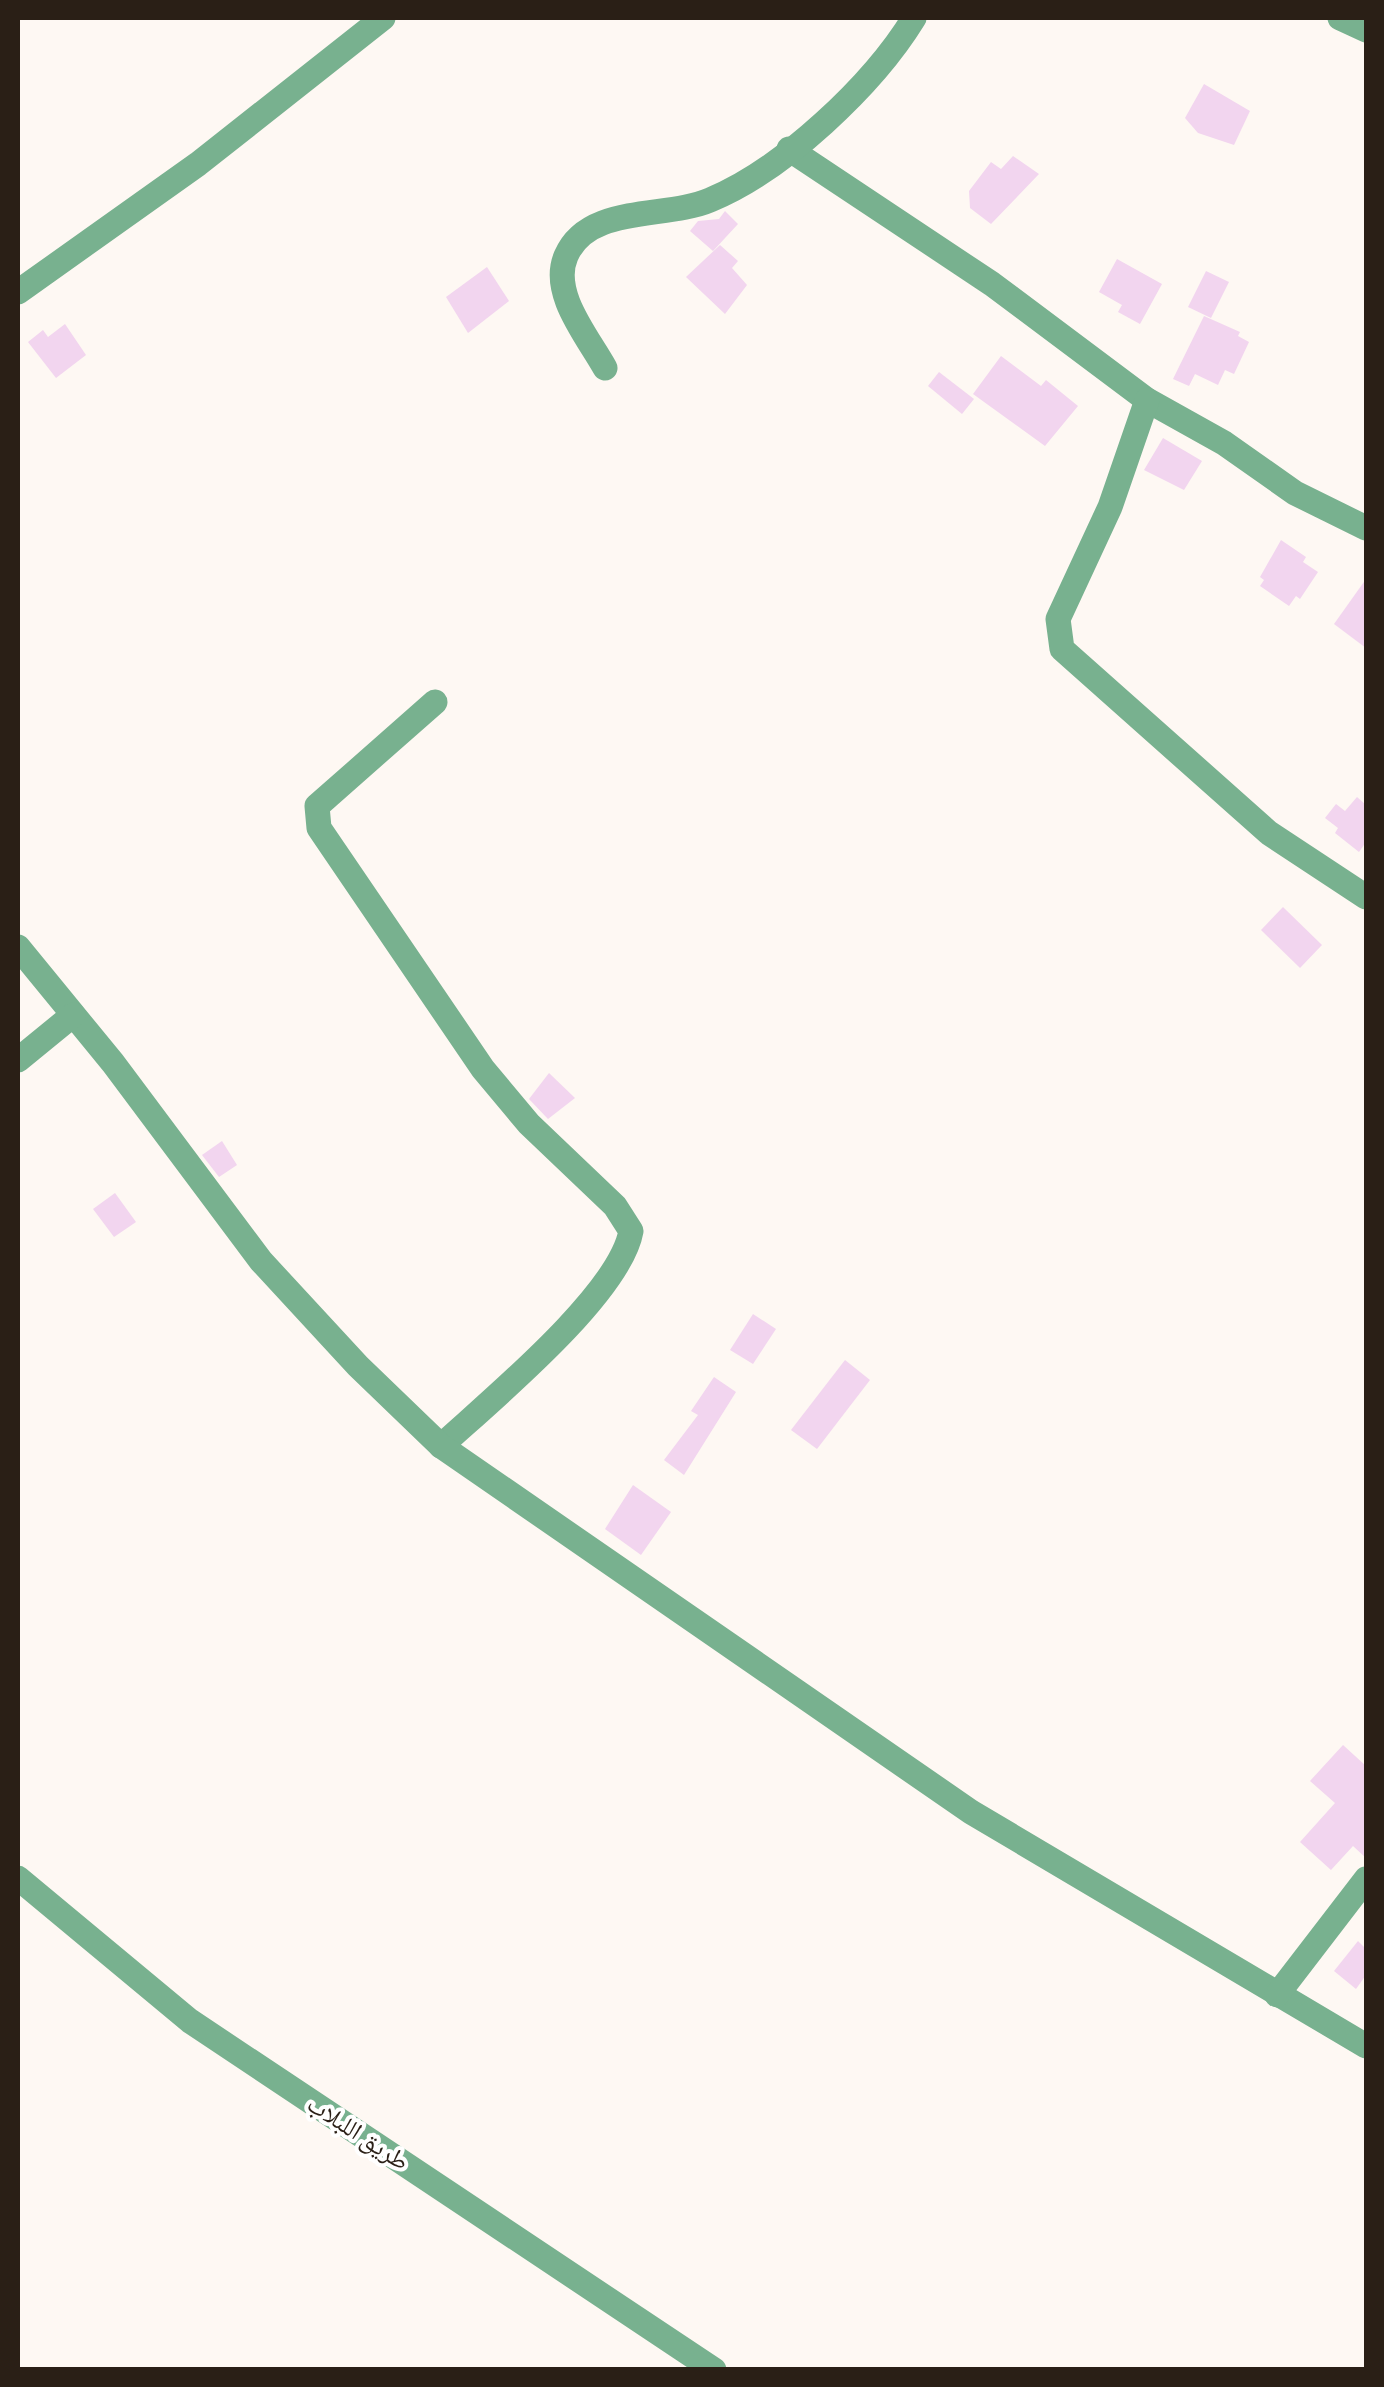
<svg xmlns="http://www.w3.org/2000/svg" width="1384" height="2387" viewBox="0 0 1384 2387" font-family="Bitter,'Noto Naskh Arabic',serif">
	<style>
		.building { fill: #f2d5ef }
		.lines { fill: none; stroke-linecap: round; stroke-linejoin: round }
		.minor { stroke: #78b18f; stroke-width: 25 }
		.labels { text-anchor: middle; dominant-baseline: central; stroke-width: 8; stroke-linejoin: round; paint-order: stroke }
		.street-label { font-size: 25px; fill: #2a1f16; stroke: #fff }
	</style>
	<rect width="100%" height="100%" fill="#fef8f3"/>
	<!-- building -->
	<g class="building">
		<polygon points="1204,84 1250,111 1234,145 1198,133 1185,118"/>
		<polygon points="1013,156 1039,174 991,224 970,208 969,191 991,162 1001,169"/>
		<polygon points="725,211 738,224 713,251 690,231 698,221 719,219"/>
		<polygon points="720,245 738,261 732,268 747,285 725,314 686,277"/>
		<polygon points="1117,259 1162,284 1140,324 1118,312 1122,305 1099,292"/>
		<polygon points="487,267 509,301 468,333 446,297"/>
		<polygon points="1206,271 1229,282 1211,318 1188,307"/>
		<polygon points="1204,316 1240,332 1238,336 1249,342 1234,374 1225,370 1218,385 1195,374 1189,386 1173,379"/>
		<polygon points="65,324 86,355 56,378 28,342 43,330 48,337"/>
		<polygon points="1001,356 1041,386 1046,380 1078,406 1045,446 973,394"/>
		<polygon points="939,372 974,399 962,414 928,386"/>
		<polygon points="1163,438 1202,461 1184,490 1144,470"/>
		<polygon points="1281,540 1306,557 1303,562 1318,572 1300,599 1296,596 1289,606 1260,586 1264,580 1260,577"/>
		<polygon points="1366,579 1366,648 1334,624"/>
		<polygon points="1357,797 1366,805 1366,842 1359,852 1335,833 1338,828 1325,818 1336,804 1345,811"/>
		<polygon points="1283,907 1322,945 1300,968 1261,930"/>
		<polygon points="549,1073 575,1098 548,1119 529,1099"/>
		<polygon points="222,1141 237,1165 219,1177 202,1155"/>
		<polygon points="115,1193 136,1222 114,1237 93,1209"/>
		<polygon points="753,1314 776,1329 753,1364 730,1350"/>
		<polygon points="845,1360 870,1380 817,1449 791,1430"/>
		<polygon points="714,1377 736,1392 684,1475 664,1460 698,1415 691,1411"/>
		<polygon points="633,1485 671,1512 641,1555 605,1529"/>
		<polygon points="1343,1745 1366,1766 1366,1858 1353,1846 1331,1870 1300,1842 1335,1803 1310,1781"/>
		<polygon points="1358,1941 1366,1949 1366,1975 1356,1989 1334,1971"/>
	</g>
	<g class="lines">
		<!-- minor -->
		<g class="minor">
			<polyline points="1340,18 1366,30"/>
			<polyline points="789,149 992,284 1147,400 1224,443 1295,493 1366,528"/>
			<polyline points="18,292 198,164 383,18"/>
			<path d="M605,368C588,337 550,293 566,256C588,204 666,219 710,200C783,170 873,85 914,18"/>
			<polyline points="1147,400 1110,507 1058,619 1062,649 1269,833 1366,897"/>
			<path d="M435,702L317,806L319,828L483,1069L529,1124L615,1206L631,1231C620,1294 490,1401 441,1446"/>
			<polyline points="18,947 113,1063 261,1261 358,1366 441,1446 971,1812 1366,2046"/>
			<polyline points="18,1060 73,1015"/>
			<polyline points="18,1878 190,2021 714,2370"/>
			<polyline points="1277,1995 1366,1879"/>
		</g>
	</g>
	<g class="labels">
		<!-- street labels -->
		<g class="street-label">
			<text transform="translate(358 2133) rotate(33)">طريق اللبلاب</text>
		</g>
	</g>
	<!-- border -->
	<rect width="1384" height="2387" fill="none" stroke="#2a1f16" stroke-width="40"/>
</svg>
